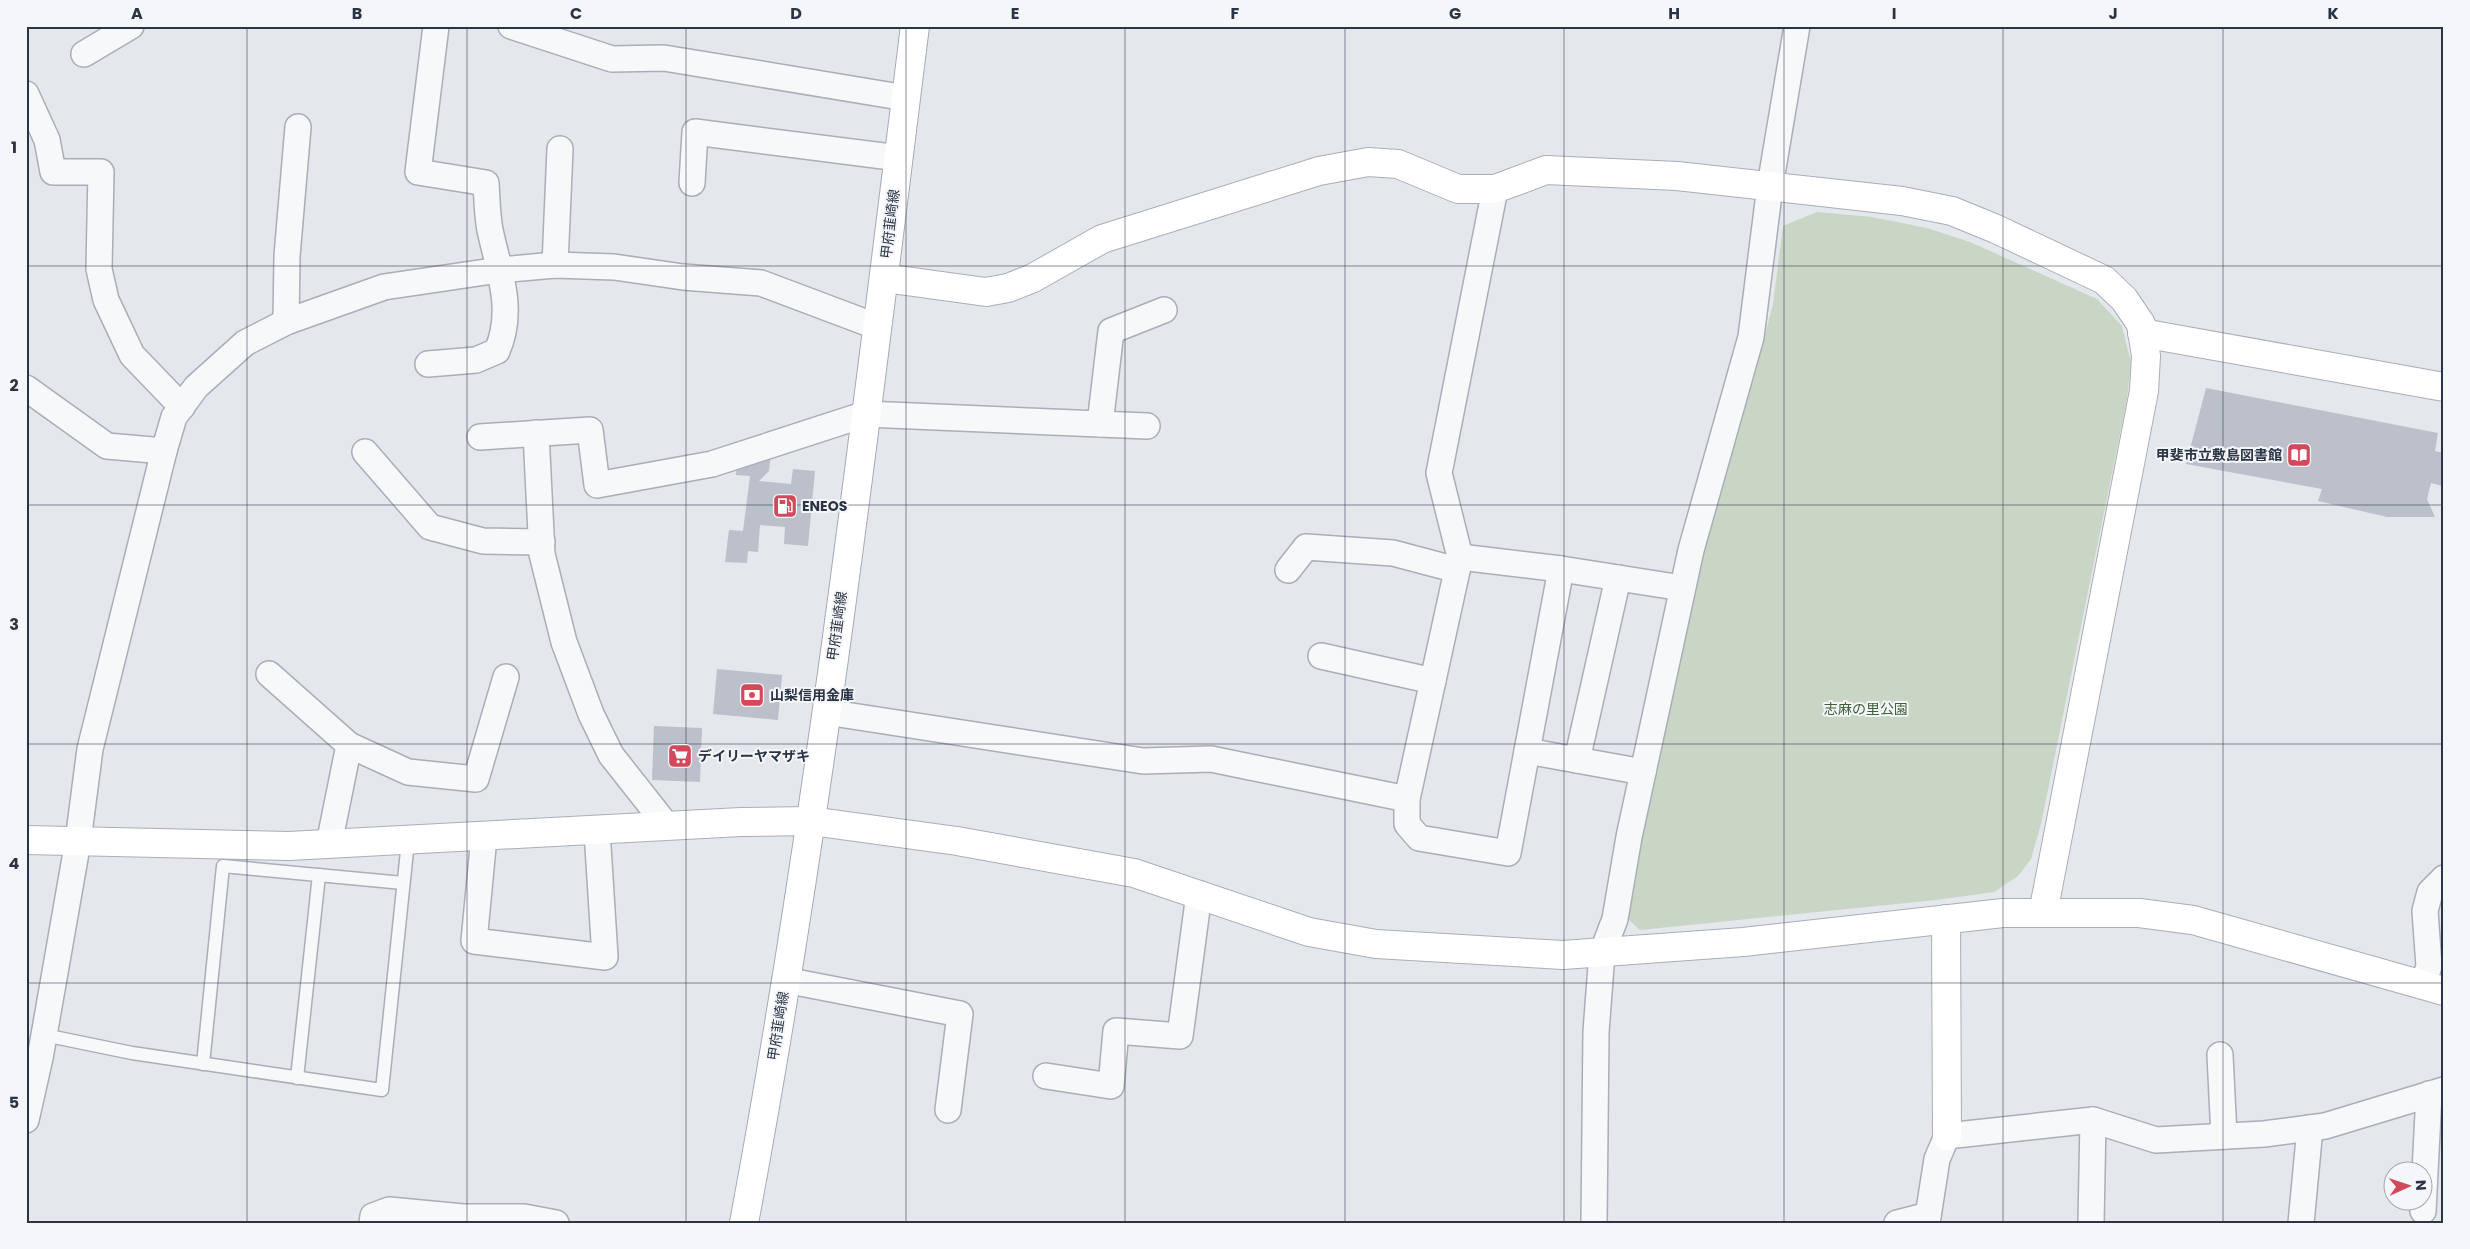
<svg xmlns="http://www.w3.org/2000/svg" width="2470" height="1249" viewBox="0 0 2470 1249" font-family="Poppins,'Noto Sans JP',sans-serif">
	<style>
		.green { fill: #c9d6c5 }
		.building { fill: #bbc0ca }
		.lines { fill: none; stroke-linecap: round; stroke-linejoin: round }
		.lane-casing { stroke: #a9aeb7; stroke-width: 15 }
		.street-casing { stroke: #a9aeb7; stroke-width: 28 }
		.secondary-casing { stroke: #a9aeb7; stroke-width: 30 }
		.primary-casing { stroke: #a3abb8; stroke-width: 30 }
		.lane { stroke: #f7f8fa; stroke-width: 12 }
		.street { stroke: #f7f8fa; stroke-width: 25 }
		.secondary { stroke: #fff; stroke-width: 28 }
		.primary { stroke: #fff; stroke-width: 28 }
		.grid { fill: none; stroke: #2b3445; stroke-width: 1; stroke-opacity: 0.55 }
		.labels { text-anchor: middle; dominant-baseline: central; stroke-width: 4; stroke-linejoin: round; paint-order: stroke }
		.street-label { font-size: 14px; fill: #2b3445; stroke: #f4f6f9 }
		.poi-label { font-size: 14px; font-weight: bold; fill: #2b3445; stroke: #f4f6f9; text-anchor: start }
		.park-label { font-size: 14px; fill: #3f6138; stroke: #f4f6f9 }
		.neatline { fill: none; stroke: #2b3445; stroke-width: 2 }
		.grid-label { font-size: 16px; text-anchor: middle; font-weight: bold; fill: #2b3445 }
	</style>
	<rect width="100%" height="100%" fill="#e4e7ec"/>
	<!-- green -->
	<polygon class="green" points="1817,212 1872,217 1927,228 1970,242 2097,299 2122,326 2131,363 2127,399 2041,824 2031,859 2018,876 1994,892 1936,900 1640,930 1628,919 1630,898 1648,795 1698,567 1756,370 1773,304 1783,226"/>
	<!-- building -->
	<g class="building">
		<polygon points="2206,388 2438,433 2435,451 2444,453 2444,484 2442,486 2431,483 2427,499 2435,517 2387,517 2318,501 2322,489 2186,464"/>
		<polygon points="771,453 769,471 759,481 791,484 793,469 815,471 808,546 784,544 785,527 760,525 758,552 748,551 747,563 725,562 729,530 743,531 750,476 736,475 737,460"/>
		<polygon points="717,669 782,675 778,720 713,714"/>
		<polygon points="654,726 702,728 700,782 652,780"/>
	</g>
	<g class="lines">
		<defs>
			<g id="lane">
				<polyline points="44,1035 132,1053 382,1090 408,841"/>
				<polyline points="203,1064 223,866 403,883"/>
				<polyline points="297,1078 319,875"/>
			</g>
			<g id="street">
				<polyline points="511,26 612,59 664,58 906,98"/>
				<polyline points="84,54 131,26"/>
				<polyline points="26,94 47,140 53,172 101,172 99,269 106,300 132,355 182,407"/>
				<polyline points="692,183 695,132 899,158"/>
				<polyline points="1495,189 1439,473 1460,557 1407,799 1407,824 1419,838 1508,853 1561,569"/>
				<polyline points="555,265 560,149"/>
				<polyline points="286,322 287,256 298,127"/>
				<path d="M428,364L476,360L497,351C515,310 499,272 490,230C487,215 487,198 486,183L418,172L436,26"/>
				<polyline points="26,388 107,446 164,451"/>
				<polyline points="1100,424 1111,331 1164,310"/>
				<polyline points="536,433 542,554 564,642 591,714 611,755 667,826"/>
				<polyline points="480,437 590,430 597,485 712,464 866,414 1147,426"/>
				<polyline points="365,452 430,527 483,541 542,542"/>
				<polyline points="1460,557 1561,569 1682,588"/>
				<polyline points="1288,570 1306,547 1393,553 1457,570"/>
				<polyline points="1321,656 1433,681"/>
				<polyline points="269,674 349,745 329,844"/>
				<polyline points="826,712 1143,761 1211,759 1407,799"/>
				<polyline points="349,745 408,772 476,779 506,677"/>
				<polyline points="1527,751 1643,772"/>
				<polyline points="1577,760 1618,578"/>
				<polyline points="484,837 474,941 605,957 597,831"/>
				<polyline points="785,980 960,1014 948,1110"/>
				<polyline points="2423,985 2429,966 2425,911 2430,892 2444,878"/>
				<polyline points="2220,1055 2224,1136"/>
				<polyline points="1046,1076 1111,1086 1116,1031 1180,1036 1199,894"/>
				<polyline points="26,1120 40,1058 78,841 90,749 164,451 174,417 196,387 245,343 286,322 384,287 499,270 555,265 614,267 683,277 761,283 878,327"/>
				<polyline points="2423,1211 2429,1094"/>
				<polyline points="372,1223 373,1216 389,1210 463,1217 524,1217 556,1223"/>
				<polyline points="1594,1223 1596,1032 1602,953 1615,919 1629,837 1691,550 1751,337 1770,186 1797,26"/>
				<polyline points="1897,1223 1928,1215"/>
				<polyline points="1927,1223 1937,1159 1947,1136 2093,1120 2156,1140 2264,1134 2325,1126 2444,1090"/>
				<polyline points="2091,1223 2093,1120"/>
				<polyline points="2301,1223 2310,1128"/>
			</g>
			<g id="secondary">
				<polyline points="884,278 986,292 1008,288 1033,278 1102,239 1319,171 1368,162 1398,164 1458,189 1495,189 1546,170 1677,176 1902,201 1952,211 1996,229 2104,280 2124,299 2141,324 2146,356 2144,391 2043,913"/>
				<polyline points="2142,333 2444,387"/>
				<polyline points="26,840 289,846 741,822 811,821 957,841 1134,873 1309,932 1376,944 1563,955 1743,942 2003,913 2139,913 2193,920 2444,991"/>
				<polyline points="1946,919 1947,1136"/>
			</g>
			<path id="primary" d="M744,1223C818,827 865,426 915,26"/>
		</defs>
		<!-- lane casing -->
		<use href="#lane" class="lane-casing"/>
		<!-- street casing -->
		<use href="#street" class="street-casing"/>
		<!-- secondary casing -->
		<use href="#secondary" class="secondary-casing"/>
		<!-- primary casing -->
		<use href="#primary" class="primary-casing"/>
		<!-- lane -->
		<use href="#lane" class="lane"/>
		<!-- street -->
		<use href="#street" class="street"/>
		<!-- secondary -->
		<use href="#secondary" class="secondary"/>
		<!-- primary -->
		<use href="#primary" class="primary"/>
	</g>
	<!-- grid -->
	<path class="grid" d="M247,26V1223M467,26V1223M686,26V1223M906,26V1223M1125,26V1223M1345,26V1223M1564,26V1223M1784,26V1223M2003,26V1223M2223,26V1223M26,266H2444M26,505H2444M26,744H2444M26,983H2444"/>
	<!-- icons -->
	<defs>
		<symbol id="library-square" viewBox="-11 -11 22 22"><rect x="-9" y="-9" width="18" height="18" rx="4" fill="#d1495b" stroke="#f4f6f9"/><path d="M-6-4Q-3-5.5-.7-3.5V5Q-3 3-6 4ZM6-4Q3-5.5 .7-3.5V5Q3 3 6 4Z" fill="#fff"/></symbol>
		<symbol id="fuel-square" viewBox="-11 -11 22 22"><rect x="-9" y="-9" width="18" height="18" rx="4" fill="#d1495b" stroke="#f4f6f9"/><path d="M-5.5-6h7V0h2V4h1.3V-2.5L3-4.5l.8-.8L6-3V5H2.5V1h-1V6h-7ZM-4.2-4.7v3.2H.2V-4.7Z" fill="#fff"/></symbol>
		<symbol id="bank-square" viewBox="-11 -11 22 22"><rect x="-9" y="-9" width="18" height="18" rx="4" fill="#d1495b" stroke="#f4f6f9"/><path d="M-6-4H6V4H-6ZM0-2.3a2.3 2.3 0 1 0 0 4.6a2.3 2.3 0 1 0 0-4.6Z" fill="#fff"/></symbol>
		<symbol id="supermarket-square" viewBox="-11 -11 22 22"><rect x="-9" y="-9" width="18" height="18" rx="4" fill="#d1495b" stroke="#f4f6f9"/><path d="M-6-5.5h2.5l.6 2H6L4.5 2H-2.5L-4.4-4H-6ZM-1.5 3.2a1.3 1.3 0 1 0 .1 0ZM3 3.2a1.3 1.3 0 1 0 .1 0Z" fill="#fff"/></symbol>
	</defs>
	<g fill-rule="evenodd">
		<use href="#library-square" x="2285" y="441" width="28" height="28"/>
		<use href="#fuel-square" x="771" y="492" width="28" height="28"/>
		<use href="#bank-square" x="738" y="681" width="28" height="28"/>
		<use href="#supermarket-square" x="666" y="742" width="28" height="28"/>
	</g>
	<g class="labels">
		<!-- street labels -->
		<g class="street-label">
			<text transform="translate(890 224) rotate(-83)">甲府韮崎線</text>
			<text transform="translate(837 626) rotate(-82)">甲府韮崎線</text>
			<text transform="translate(778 1026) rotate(-81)">甲府韮崎線</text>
		</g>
		<!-- poi labels -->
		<g class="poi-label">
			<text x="2282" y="455" text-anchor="end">甲斐市立敷島図書館</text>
			<text x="802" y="506">ENEOS</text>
			<text x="770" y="695">山梨信用金庫</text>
			<text x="698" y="756">デイリーヤマザキ</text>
		</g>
		<!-- park labels -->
		<g class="park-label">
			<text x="1866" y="709">志麻の里公園</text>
		</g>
	</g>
	<!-- border -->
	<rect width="2470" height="1249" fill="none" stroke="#f4f6f9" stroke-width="55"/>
	<!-- north arrow -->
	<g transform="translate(2408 1186) rotate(87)"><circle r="24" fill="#f4f6f9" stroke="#a4a8b1"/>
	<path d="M0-4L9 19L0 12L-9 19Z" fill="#d1495b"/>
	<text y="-8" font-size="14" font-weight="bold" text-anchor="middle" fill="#2b3445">N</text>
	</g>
	<rect x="28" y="28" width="2414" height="1194" class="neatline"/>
	<g class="grid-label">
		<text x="137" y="19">A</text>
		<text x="357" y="19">B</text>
		<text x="576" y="19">C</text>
		<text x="796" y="19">D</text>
		<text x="1015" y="19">E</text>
		<text x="1235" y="19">F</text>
		<text x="1455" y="19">G</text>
		<text x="1674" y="19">H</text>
		<text x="1894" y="19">I</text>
		<text x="2113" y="19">J</text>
		<text x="2333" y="19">K</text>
		<text x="14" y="153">1</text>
		<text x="14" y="391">2</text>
		<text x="14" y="630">3</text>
		<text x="14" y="869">4</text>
		<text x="14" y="1108">5</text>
	</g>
</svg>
